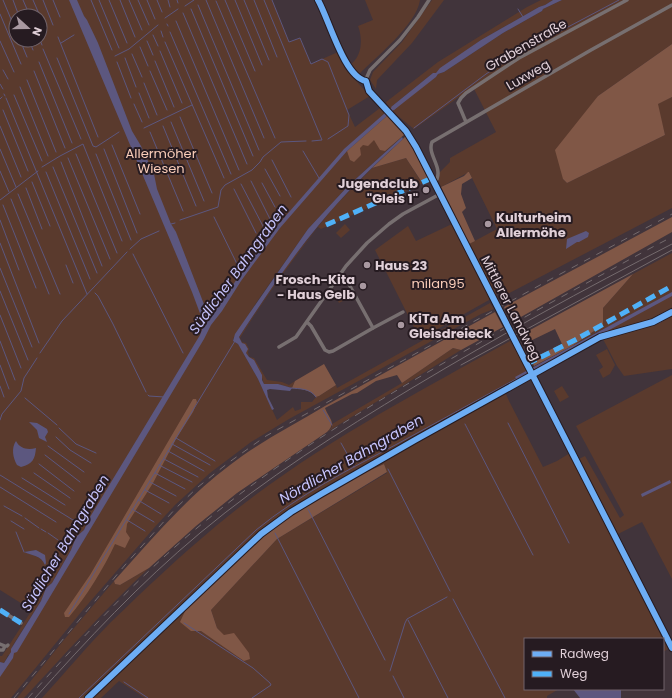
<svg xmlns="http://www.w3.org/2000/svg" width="672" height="698" viewBox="0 0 672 698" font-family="Poppins,sans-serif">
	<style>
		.green { fill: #5a3a2d; fill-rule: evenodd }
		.forest { fill: #805746 }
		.water { fill: #5c577f }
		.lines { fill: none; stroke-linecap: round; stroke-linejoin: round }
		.stream { stroke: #5c577f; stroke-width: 1 }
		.canal { stroke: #5c577f; stroke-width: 3.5 }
		.street { stroke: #776f70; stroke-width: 3.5 }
		.tram { stroke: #746a6d; stroke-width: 1 }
		.rail { stroke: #746a6d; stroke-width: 1; stroke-dasharray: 7 7; stroke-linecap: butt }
		.quiet { stroke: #4fb1f8; stroke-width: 5; stroke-dasharray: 10 5; stroke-linecap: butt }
		.cycleway-casing { stroke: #261b21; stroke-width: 8 }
		.cycleway { stroke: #6dadf4; stroke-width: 6 }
		.poi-dot { fill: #a999a1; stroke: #261b21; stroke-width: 1.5 }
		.labels { text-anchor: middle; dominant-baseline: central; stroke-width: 4; stroke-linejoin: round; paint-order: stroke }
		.street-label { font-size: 13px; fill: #e1d0d8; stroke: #261b21 }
		.park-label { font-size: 13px; fill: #f9ccb8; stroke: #261b21 }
		.poi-label { font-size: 13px; font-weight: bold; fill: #e1d0d8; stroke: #261b21; text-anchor: start }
		.water-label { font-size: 14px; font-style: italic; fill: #c7c4fd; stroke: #261b21 }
	</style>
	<rect width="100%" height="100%" fill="#41343b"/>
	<!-- green -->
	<g class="green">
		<path d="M0,0H272L289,42L300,38L311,64L338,52L345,69L370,96L347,110L355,127L380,108L405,134L348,186L308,229L258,300L233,339V341L238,344L258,379L277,420L293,407L295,411L301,409V402H312L316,397L319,396L336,385L337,388L490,303L494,309L481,314L289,419L251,442L210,473L175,505L154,528L82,611L11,698H0V674L91,528L87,525L84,530L77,537L71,550L52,583L46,588L41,601L13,645L10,655H8L4,663L0,662V656H2L32,610L0,590ZM16,16H40V40H16ZM36,550L46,563L45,564C41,556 32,555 24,552Z"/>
		<path d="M365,0H420C417,24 376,57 359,74L351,64C362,56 363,39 358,26L373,20Z"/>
		<polygon points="432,0 444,0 412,43 377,80 376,89 370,80 373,72 402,42"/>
		<path d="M541,0H553L545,5L539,7L481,40L436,73H433L391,107L436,77L438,74L444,72L503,33L542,11L543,9L562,0H672V44L598,96L563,179L567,183L665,135L657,104L672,97V208L502,297L500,293L495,295L469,244L497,229L469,172L441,187L436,176L450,162V158L496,132L473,87L414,129C407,123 388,109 386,102L438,62L527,7Z"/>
		<path d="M406,158L420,180L428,177L430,180L321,229L318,227C290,263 264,299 240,338L242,342L246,343L249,349L248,352L249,357L254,358L267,380L282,382L289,385L295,381L292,388L278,384H264L262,378L246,353L243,344L242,343L239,337L288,264L333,208L372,168Z"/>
		<polygon points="345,224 350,230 341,238 336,233"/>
		<polygon points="452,224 490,296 489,300 425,336 418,335 375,250 408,226 416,241"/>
		<polygon points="672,253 672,369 624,376 617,366 603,339 603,329 572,346 603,325 603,308 633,274"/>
		<polygon points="339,290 345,300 339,303 334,293"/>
		<path d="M510,341L515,349H517L532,378L505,392L509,401L543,467L557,461L570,453L668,649L663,652V639H525V689H559L547,696V698H145L119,681L101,698H42C65,673 87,646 111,622C145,589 180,556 216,526C306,451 409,397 510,341ZM384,464L387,473L277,539L211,610L217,628L244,660L201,631L186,609L262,536L321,496L353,478Z"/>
		<polygon points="453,348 461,350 327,432 332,427 332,424 402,383"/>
		<polygon points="607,349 615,365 610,374 603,378 599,370 603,367 596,355"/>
		<polygon points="672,375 672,579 642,522 616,535 577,460 585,456 620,518 624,515 576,426"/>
		<polygon points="562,386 569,397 560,402 554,391"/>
		<path d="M149,568C105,609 65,654 24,698H17L63,641L114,581L115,584L120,585Z"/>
	</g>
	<!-- forest -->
	<g class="forest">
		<polygon points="672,44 672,97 658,104 665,135 567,183 563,179 555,150 598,96"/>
		<polygon points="388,115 405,134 385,151 380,150 374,140 368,146 363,145 360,148 361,155 354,162 350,160 347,151"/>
		<polygon points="406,136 428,177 421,181 406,158 372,168"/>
		<polygon points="468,172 469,172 472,178 462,184 461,194 466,208 462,212 475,241 469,244 441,187 464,176"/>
		<polygon points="672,217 672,232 512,322 511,319 513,318 511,314 508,316 504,307"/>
		<polygon points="633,274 603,308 603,325 572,346 534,366 531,359 562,344 555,329 524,344 519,336"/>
		<path d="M495,312L503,327L461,350L453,348L402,383L397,375L376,381L357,393L352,394L325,408C329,419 337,422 327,432L237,493L196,526L149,568L120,585L115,584L114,581C151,540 186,498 230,465C260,442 293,425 325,406C382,374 438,343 495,312Z"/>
		<path d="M324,364L336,385L319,396L316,397C310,389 301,389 292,388L295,381Z"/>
		<path d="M193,399H196L197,402L193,412L176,439L153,483L127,524L126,532L130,538L125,548L115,544C104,568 86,597 69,617H65L64,613L90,575Z"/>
		<polygon points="384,464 387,472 277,539 211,610 217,628 224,635 234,633 249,653 250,659 244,661 201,631 191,631 180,622 186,609 262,536 321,496 353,478"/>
	</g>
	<!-- water -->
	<g class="water">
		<polygon points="69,0 77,0 84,16 87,20 98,43 132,131 141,146 154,174 157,189 171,224 176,232 207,312 211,316 213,314 239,276 276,227 344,149 385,113 388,115 347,151 280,228 241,281 222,311 211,325 204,339 17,652 14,653 13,658 0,677 0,662 4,663 11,652 11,649 41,601 46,588 52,583 71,550 76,537 84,530 90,517 200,335 204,324 192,292"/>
		<polygon points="553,0 562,0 543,9 542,11 503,33 444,72 438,74 436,77 394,110 391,107 433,73 436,73 440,68 481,40 539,7 545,5"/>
		<path d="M402,137L403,139C373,166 344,194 318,226C289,261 264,299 239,337L242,343L245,344L248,349L246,353L249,357L254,360L262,375V380L264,384H278L292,388L290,391L270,389L267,390L268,397L274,409L272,410L258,379L238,344L233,341L235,334L308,229L348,186Z"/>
		<polygon points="586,231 589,233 588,237 579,242 577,242 566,249 567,239"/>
		<polygon points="672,292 672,296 517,380 515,377"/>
		<polygon points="29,422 37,423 47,429 48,432 45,437 47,442 39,438 37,430"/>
		<path d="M16,441C20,449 28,450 36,448C35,459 33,464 21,467L17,465C13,458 11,448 16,441Z"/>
		<polygon points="670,480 671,483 642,497 641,494"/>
		<path d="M36,550L45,555L46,563L45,565C41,555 32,556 24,552Z"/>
		<polygon points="573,689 621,689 621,698 580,698"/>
	</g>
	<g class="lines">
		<!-- stream -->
		<g class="stream">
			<polyline points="3,0 16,31"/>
			<polyline points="13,0 19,16"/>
			<polyline points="23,0 30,16"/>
			<polyline points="33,0 40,16"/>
			<polyline points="43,0 53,25"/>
			<polyline points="53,0 60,17"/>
			<polyline points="91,0 112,50"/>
			<polyline points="99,0 119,48"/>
			<polyline points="109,0 127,43"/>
			<polyline points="120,0 135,37"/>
			<polyline points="129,0 142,30"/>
			<polyline points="138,0 149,25"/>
			<polyline points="147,0 155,19"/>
			<polyline points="157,0 162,12"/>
			<polyline points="168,0 170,7"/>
			<polyline points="177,0 178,3"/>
			<polyline points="206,0 264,138"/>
			<polyline points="225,0 255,71"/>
			<polyline points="235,0 262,65"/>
			<polyline points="244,0 269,60"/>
			<polyline points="254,0 277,57"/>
			<polyline points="264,0 322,140 312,141"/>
			<polyline points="272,0 289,42 300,38 311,64 322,59 328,62 349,115 348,126 328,139"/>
			<polyline points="216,1 275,138"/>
			<polyline points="198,5 259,150"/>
			<polyline points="185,6 194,0"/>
			<polyline points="191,9 253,156"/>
			<polyline points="518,9 523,17"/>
			<polyline points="183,13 247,164"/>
			<polyline points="0,14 21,64"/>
			<polyline points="40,17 46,32"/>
			<polyline points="165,18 178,9"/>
			<polyline points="176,21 239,170"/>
			<polyline points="167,24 168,26"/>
			<polyline points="161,31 163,37"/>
			<polyline points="170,32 231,174"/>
			<polyline points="153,35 158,46"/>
			<polyline points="58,37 98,137"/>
			<polyline points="20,40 27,57"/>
			<polyline points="29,40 33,50"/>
			<polyline points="40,40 42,45"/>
			<polyline points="0,41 14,72"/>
			<polyline points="147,41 153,55"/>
			<polyline points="165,42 224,178"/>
			<polyline points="61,43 74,35"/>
			<polyline points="140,47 148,66"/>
			<polyline points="43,49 81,139"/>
			<polyline points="160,51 182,103"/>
			<polyline points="132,54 142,77"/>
			<polyline points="115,56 129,49 158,25"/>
			<polyline points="57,58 93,146 96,147 119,132"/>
			<polyline points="125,58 136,87"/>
			<polyline points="155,61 174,107"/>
			<polyline points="39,62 72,143"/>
			<polyline points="117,62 131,98"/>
			<polyline points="3,70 8,79"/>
			<polyline points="34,71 65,148"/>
			<polyline points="150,71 167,110"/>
			<polyline points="27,80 56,152"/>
			<polyline points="144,83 157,115"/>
			<polyline points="0,84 3,89"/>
			<polyline points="20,87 48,156"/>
			<polyline points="139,93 149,118"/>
			<polyline points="4,94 5,96"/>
			<polyline points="14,95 42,161"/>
			<polyline points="6,98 87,294"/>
			<polyline points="0,99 2,97"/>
			<polyline points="134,104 142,122"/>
			<polyline points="3,110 28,171"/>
			<polyline points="180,117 212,193"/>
			<polyline points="171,122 204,201"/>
			<polyline points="0,126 21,177"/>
			<polyline points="163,126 196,206"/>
			<polyline points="144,128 192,105"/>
			<polyline points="414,128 486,74 515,55 619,0"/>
			<polyline points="150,132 183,211"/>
			<polyline points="112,145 140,214"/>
			<polyline points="0,149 16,187"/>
			<polyline points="104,149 137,233"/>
			<polyline points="303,151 319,178"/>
			<polyline points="76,154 117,253"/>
			<polyline points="96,154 131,240"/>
			<polyline points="68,158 110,259"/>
			<polyline points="272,160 291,197"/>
			<polyline points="61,162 102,266"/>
			<polyline points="42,167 60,156 83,144 122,241"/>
			<polyline points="53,167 97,273"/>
			<polyline points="265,169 280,196"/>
			<polyline points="0,171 9,192"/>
			<polyline points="46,172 90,279"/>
			<polyline points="251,181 270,219"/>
			<polyline points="32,182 50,226"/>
			<polyline points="262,183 275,207"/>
			<polyline points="241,184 264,228"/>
			<polyline points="26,188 42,229"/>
			<polyline points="234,189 256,233"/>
			<polyline points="18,194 60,294"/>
			<polyline points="11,199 49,294"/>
			<polyline points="0,200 38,171"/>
			<polyline points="3,205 36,288"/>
			<polyline points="214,217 237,264"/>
			<polyline points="0,220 19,270"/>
			<polyline points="180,220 218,207 221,190 225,185 252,170 260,162 263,157 281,142 306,141"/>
			<polyline points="171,224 175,223"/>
			<polyline points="0,243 39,343"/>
			<polyline points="130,249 141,239 159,231"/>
			<polyline points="133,254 183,353"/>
			<polyline points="66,265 73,283"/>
			<polyline points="0,268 32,347"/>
			<polyline points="0,291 28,360"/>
			<polyline points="95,293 98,296 113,324 146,392"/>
			<polyline points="0,315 21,368"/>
			<polyline points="659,323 672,315"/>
			<polyline points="0,341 15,380"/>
			<polyline points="40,353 62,321 127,252"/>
			<polyline points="0,365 9,389"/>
			<polyline points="0,386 4,397"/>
			<path d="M291,388C300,389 310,388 316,397"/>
			<polyline points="148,395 149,396 164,397"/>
			<polyline points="25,398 57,425"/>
			<polyline points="323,410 332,425"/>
			<polyline points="0,420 2,414 21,391 24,378 37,358"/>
			<polyline points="508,423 569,543"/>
			<polyline points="465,424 533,555"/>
			<polyline points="59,428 76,444 96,453"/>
			<polyline points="56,437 70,450 91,463"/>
			<polyline points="176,438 215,461"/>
			<polyline points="341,443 350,459"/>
			<polyline points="172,444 210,465"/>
			<polyline points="48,446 84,472"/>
			<polyline points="168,451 204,471"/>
			<polyline points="45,455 80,482"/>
			<polyline points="164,459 198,477"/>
			<polyline points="352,463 354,467"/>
			<polyline points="39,464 74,491"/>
			<polyline points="159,465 192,482"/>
			<polyline points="388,469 450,591"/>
			<polyline points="34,473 70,498"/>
			<polyline points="155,473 185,489"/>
			<polyline points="0,475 73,520 77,519 82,521"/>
			<polyline points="22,478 65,505"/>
			<polyline points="150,482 176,496"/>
			<polyline points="0,487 56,522"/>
			<polyline points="145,490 169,503"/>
			<polyline points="138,500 161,514"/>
			<polyline points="4,506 22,516"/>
			<polyline points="132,509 154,522"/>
			<polyline points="308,509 385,660"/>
			<polyline points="25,518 39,528"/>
			<polyline points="127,520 145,531"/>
			<polyline points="11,521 24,529"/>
			<polyline points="41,529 46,532"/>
			<polyline points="16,532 24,552"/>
			<polyline points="48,533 58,540"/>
			<polyline points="275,533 359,698"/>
			<polyline points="60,541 63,543"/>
			<polyline points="453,599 505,698"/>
			<polyline points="69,614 235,341"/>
			<polyline points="408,620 448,698"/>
			<polyline points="184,623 253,668 270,683 271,685 252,698"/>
			<polyline points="390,671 405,623 407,619 447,597"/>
			<polyline points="393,676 404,698"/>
			<polyline points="124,682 148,698"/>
			<path d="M79,698L256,530C300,494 350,469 399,443C438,422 477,400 516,379"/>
		</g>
		<!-- canal -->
		<polyline class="canal" points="386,114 396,106"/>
		<!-- street -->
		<g class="street">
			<path d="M318,0C329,19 344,77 366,81"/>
			<polyline points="429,0 418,17 400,40 370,70 366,79 367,88 406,131 416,147 672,648"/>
			<polyline points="466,122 458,103 461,98 466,93 519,58 627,0"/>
			<path d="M434,181L437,179C442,166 427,154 432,142L591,50L672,5"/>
			<polyline points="341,273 345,277 373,328 403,312"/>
			<polyline points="307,322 311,326 325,350 329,352 333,351 373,328"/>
			<polyline points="279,347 296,337 346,266 367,243 389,224 403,214 440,194"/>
			<polyline points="0,610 21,623"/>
			<polyline points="0,644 5,646 3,650 0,650"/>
			<polyline points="7,646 8,645"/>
		</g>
		<!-- tram -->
		<g class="tram">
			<polyline points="461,365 672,250"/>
			<path d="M35,698C87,640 140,583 200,533C266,478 339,432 412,388C497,337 584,289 672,244"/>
		</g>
		<!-- rail -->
		<g class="rail">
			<polyline points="14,698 125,565 176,508 198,487 228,463 266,436 551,279 672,214"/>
			<path d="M28,698C81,639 136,579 197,528C284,456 381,398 479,343C517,321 556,300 594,279C620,265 646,250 672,237"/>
		</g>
		<!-- quiet -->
		<g class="quiet">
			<polyline points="326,225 432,178"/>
			<polyline points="528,365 531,362 575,340 672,286"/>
			<polyline points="0,610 21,623"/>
		</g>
		<defs>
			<g id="cycleway">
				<path d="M318,0C329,19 344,77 366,81L369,91L406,131L416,147L672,648"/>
				<polyline points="88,698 261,534 291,512 321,494 415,440 600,337 653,322 672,312"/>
			</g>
		</defs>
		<!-- cycleway casing -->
		<use href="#cycleway" class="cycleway-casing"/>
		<!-- cycleway -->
		<use href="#cycleway" class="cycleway"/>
	</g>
	<!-- markers -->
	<g class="poi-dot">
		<circle cx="426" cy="190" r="4"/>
		<circle cx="488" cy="224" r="4"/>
		<circle cx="367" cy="265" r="4"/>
		<circle cx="363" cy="286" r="4"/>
		<circle cx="401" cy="325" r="4"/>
	</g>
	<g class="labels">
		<!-- street labels -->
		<g class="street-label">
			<text transform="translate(526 45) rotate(-30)">Grabenstraße</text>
			<text transform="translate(528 75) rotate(-30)">Luxweg</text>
			<text transform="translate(511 308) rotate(63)">Mittlerer Landweg</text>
		</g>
		<!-- park labels -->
		<g class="park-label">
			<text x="161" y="153">Allermöher<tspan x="161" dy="15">Wiesen</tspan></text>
			<text x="438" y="283">milan95</text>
		</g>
		<!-- poi labels -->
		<g class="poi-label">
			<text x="418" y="183" text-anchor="end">Jugendclub<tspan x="418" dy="15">"Gleis 1"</tspan></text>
			<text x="496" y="217">Kulturheim<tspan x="496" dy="15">Allermöhe</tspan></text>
			<text x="375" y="265">Haus 23</text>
			<text x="355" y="279" text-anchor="end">Frosch-Kita<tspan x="355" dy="15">- Haus Gelb</tspan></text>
			<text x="409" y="318">KiTa Am<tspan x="409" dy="15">Gleisdreieck</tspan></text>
		</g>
		<!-- water labels -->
		<g class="water-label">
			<text transform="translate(238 269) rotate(-54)">Südlicher Bahngraben</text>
			<text transform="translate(351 459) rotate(-30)">Nördlicher Bahngraben</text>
			<text transform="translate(65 543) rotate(-59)">Südlicher Bahngraben</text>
		</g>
	</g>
	<!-- legend -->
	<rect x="524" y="638" width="140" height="52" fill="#261b21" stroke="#71636a"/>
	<rect x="532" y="651" width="20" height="6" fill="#6dadf4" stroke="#71636a"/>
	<text x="560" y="658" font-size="12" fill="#e1d0d8">Radweg</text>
	<rect x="532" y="671" width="20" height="6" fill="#4fb1f8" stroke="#71636a"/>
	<text x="560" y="678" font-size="12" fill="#e1d0d8">Weg</text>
	<!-- north arrow -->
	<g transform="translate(28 28) rotate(111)"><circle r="19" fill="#261b21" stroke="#71636a"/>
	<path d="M0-3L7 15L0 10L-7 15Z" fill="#a999a1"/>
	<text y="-6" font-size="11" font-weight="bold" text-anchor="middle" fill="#e1d0d8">N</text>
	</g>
</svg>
